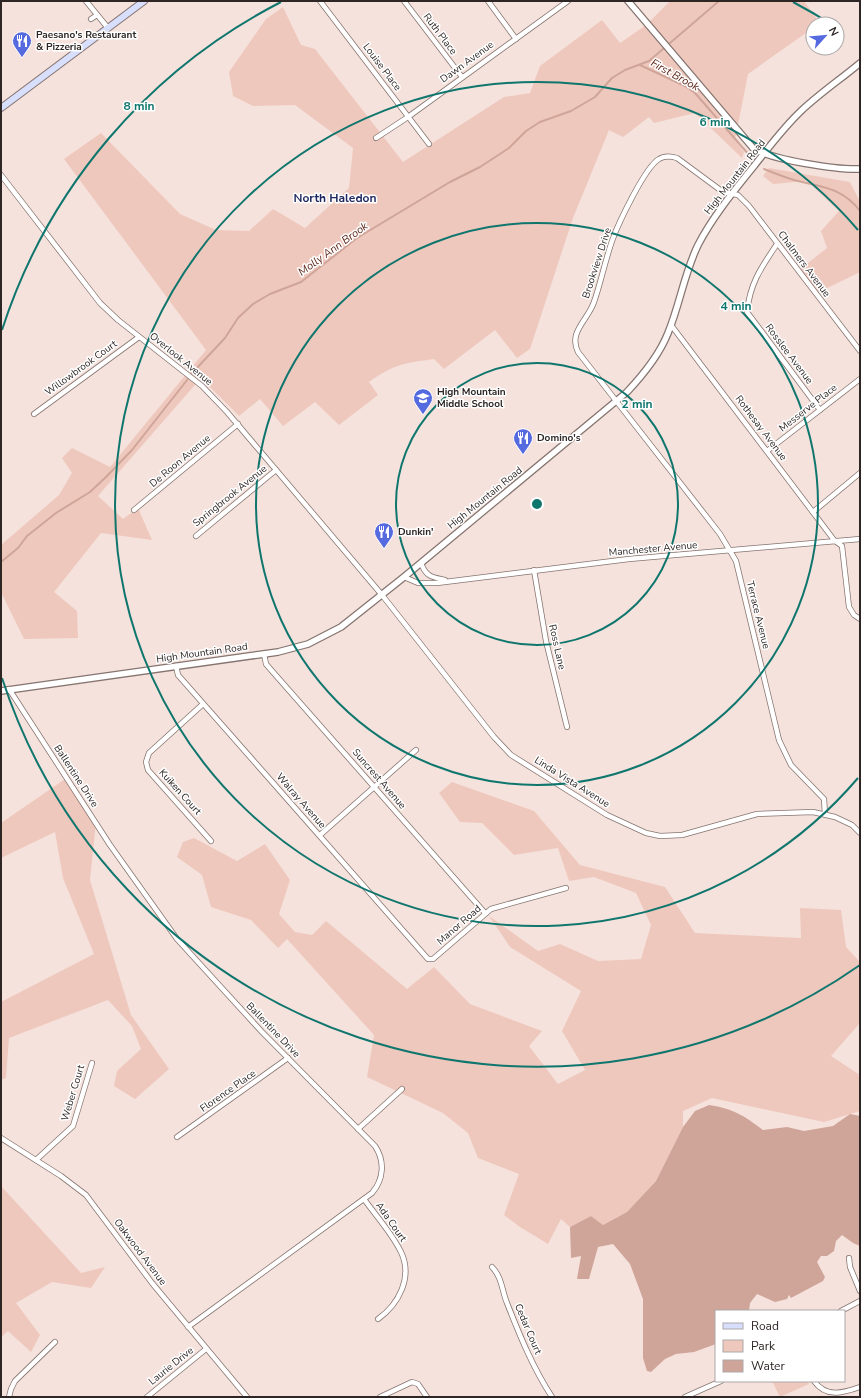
<svg xmlns="http://www.w3.org/2000/svg" width="861" height="1398" viewBox="0 0 861 1398" font-family="'Nunito Sans',sans-serif">
	<style>
		.green { fill: #efc8bd }
		.water { fill: #d0a599 }
		.lines { fill: none; stroke-linecap: round; stroke-linejoin: round }
		.stream { stroke: #d0a599; stroke-width: 2 }
		.minor-casing { stroke: #85746f; stroke-width: 6 }
		.tertiary-casing { stroke: #85746f; stroke-width: 8 }
		.secondary-casing { stroke: #85746f; stroke-width: 8 }
		.minor { stroke: #fff; stroke-width: 4.5 }
		.tertiary { stroke: #fff; stroke-width: 5.5 }
		.secondary { stroke: #d8dffd; stroke-width: 6 }
		.ring { fill: none; stroke: #0f766e; stroke-width: 2 }
		.labels { text-anchor: middle; dominant-baseline: central; stroke-width: 3; stroke-linejoin: round; paint-order: stroke }
		.street-label { font-size: 10px; fill: #2d2624; stroke: #fff }
		.poi-label { font-size: 10px; font-weight: bold; fill: #2d2624; stroke: #fff; text-anchor: start }
		.water-label { font-size: 11px; font-style: italic; fill: #5d2718; stroke: #fff }
		.quarter-label { font-size: 12px; font-weight: bold; fill: #1e275f; stroke: #fff }
		.centre { fill: #0f766e; stroke: #fff; stroke-width: 2 }
		.ring-label { font-size: 12px; text-anchor: middle; font-weight: bold; fill: #0f766e; stroke: #fff; stroke-width: 3; stroke-linejoin: round; paint-order: stroke }
	</style>
	<rect width="100%" height="100%" fill="#f5e2dc"/>
	<!-- green -->
	<g class="green">
		<path d="M670,1H804L820,23L813,24V28L748,74L735,140L744,152L742,158L695,113L654,123L649,117L623,137L609,130L573,218L530,349L517,358L495,330L444,369L434,359C405,363 394,364 369,382L378,395L339,425L315,402L283,426L260,399L239,416L201,378L98,496L123,519L138,508L152,540L101,533L54,592L77,611L78,638L24,639L1,592V545L59,495L72,473L62,458L72,448L110,467L206,350L64,159L101,133L180,214L216,230L249,231L273,209L305,228L349,188L353,148L295,105L253,106L233,96L229,72L266,19L283,7L301,45L315,49L403,162L504,97L530,93L540,66L602,20L620,43L646,25Z"/>
		<polygon points="769,168 850,182 860,202 860,272 815,294 799,270 827,248 821,231 839,211 807,181 773,184 763,176"/>
		<polygon points="68,777 96,822 90,880 131,1015 169,1069 135,1099 114,1086 117,1071 141,1049 132,1026 108,1000 9,1038 6,1078 1,1080 1,1002 94,954 63,878 55,832 1,858 1,823"/>
		<polygon points="452,782 534,811 580,865 665,887 695,933 801,938 800,908 841,910 846,947 860,962 860,1023 831,1056 860,1075 860,1111 824,1122 712,1098 683,1111 683,1127 656,1181 627,1212 603,1225 591,1216 570,1227 561,1219 548,1244 520,1227 504,1215 519,1174 478,1158 468,1133 443,1113 367,1077 374,1035 287,939 278,948 251,920 211,907 202,875 177,857 183,842 194,838 237,861 265,844 290,880 279,914 295,932 312,935 326,921 407,989 434,967 470,1004 542,1031 529,1046 558,1084 585,1070 562,1031 581,991 510,947 489,916 538,951 560,944 598,961 641,959 651,925 636,893 594,877 569,881 558,848 514,855 482,823 460,822 439,793"/>
		<polygon points="1,1186 81,1273 105,1267 91,1288 52,1282 16,1303 40,1335 31,1352 8,1331 1,1337"/>
		<polygon points="772,1381 807,1381 809,1384 780,1397"/>
	</g>
	<!-- water -->
	<path class="water" d="M709,1105C734,1109 743,1115 763,1130L787,1127L804,1131L833,1126L850,1114L860,1116V1246L853,1243L842,1235L836,1241L834,1251L827,1256H821L817,1262L825,1277L823,1281L791,1298L789,1295L787,1299L775,1302L757,1294L750,1303L749,1311H716V1344L694,1352L676,1354L665,1359L651,1372L647,1371L643,1358V1299L630,1264L613,1244L598,1247L589,1279H577L581,1256L571,1258L570,1227L591,1216L603,1225L627,1212L656,1181L683,1127L695,1111Z"/>
	<g class="lines">
		<!-- stream -->
		<g class="stream">
			<polyline points="640,65 687,87 695,93 750,156"/>
			<path d="M764,169C774,173 784,177 794,180C820,187 842,187 860,211"/>
			<polyline points="1,562 18,548 27,536 56,513 90,492 106,477 132,450 195,370 225,338 238,318 253,304 270,294 301,282 357,238 450,182 480,167 509,148 526,131 540,122 571,111 595,97 612,78 625,70 649,61 719,1"/>
		</g>
		<defs>
			<g id="minor">
				<polyline points="86,1 108,28"/>
				<polyline points="320,1 429,144"/>
				<polyline points="404,1 462,77"/>
				<polyline points="488,1 516,39"/>
				<polyline points="91,19 97,15"/>
				<polyline points="376,138 408,117 568,1"/>
				<polyline points="1,175 100,303 118,320 202,386 227,412 382,595 494,737 511,755 607,815 646,833 660,836 682,835 757,814 813,812 835,817 852,825 860,833"/>
				<path d="M777,244C761,268 750,283 747,312L820,410"/>
				<polyline points="671,325 834,540 842,546 849,607 854,615 860,619"/>
				<polyline points="34,414 139,337"/>
				<polyline points="767,451 860,379"/>
				<polyline points="134,510 238,424"/>
				<polyline points="813,512 860,473"/>
				<polyline points="196,536 276,470"/>
				<path d="M421,563C426,577 432,577 445,580"/>
				<polyline points="534,570 546,641 567,727"/>
				<polyline points="404,577 418,583 437,583 629,559 860,539"/>
				<polyline points="264,654 266,664 272,671 485,913"/>
				<polyline points="176,666 178,675 428,959 433,959 491,909 566,888"/>
				<path d="M9,689L110,845L177,939L262,1032L375,1146C385,1161 384,1179 372,1193L188,1327"/>
				<polyline points="203,704 149,753 146,762 148,770 211,841"/>
				<path d="M825,814L824,799L791,765L779,740L736,561L720,534L578,352C568,332 588,320 594,302C601,282 605,261 612,241C618,224 645,167 659,159C665,155 671,156 677,158L723,192L738,195L749,206L860,351"/>
				<polyline points="320,835 416,750"/>
				<polyline points="358,1129 402,1089"/>
				<polyline points="177,1137 288,1058"/>
				<polyline points="1,1138 61,1176 86,1195 152,1283 247,1397"/>
				<polyline points="36,1160 73,1126 92,1063"/>
				<path d="M364,1199C376,1216 392,1233 401,1252C413,1277 399,1304 378,1319"/>
				<polyline points="849,1258 850,1267 860,1291"/>
				<path d="M492,1267C502,1277 502,1291 507,1303C520,1336 533,1368 552,1397"/>
				<polyline points="841,1311 860,1301"/>
				<path d="M814,1381C826,1398 843,1393 860,1387"/>
				<polyline points="9,1397 11,1389 15,1381 55,1342"/>
				<polyline points="147,1397 206,1349"/>
				<polyline points="380,1397 412,1382 418,1384 427,1397"/>
				<polyline points="685,1397 721,1381"/>
			</g>
			<g id="tertiary">
				<path d="M628,1L753,148C771,160 838,170 860,169"/>
				<path d="M1,691L278,652L308,644L341,627L404,577L627,392C643,375 659,356 668,333C680,304 684,274 698,245C713,216 734,191 754,166C769,147 784,127 801,111C820,93 841,79 860,63"/>
			</g>
			<polyline id="secondary" points="1,108 144,1"/>
		</defs>
		<!-- minor casing -->
		<use href="#minor" class="minor-casing"/>
		<!-- tertiary casing -->
		<use href="#tertiary" class="tertiary-casing"/>
		<!-- secondary casing -->
		<use href="#secondary" class="secondary-casing"/>
		<!-- minor -->
		<use href="#minor" class="minor"/>
		<!-- tertiary -->
		<use href="#tertiary" class="tertiary"/>
		<!-- secondary -->
		<use href="#secondary" class="secondary"/>
	</g>
	<!-- distance rings -->
	<g class="ring">
		<circle cx="537" cy="504" r="141"/>
		<circle cx="537" cy="504" r="281"/>
		<path d="M858 778A422 422 0 1 1 858 230"/>
		<path d="M860 965A563 563 0 0 1 2 678M2 330A563 563 0 0 1 281 2M793 2A563 563 0 0 1 831 24"/>
	</g>
	<!-- icons -->
	<defs>
		<symbol id="restaurant-pin" viewBox="-11 -11 22 30"><path d="M0 17L-7.5 6A9.5 9.5 0 1 1 7.5 6Z" fill="#566ae0" stroke="#fff"/><path d="M-5-6h1v4h1v-4h1v4h1v-4h1v5L-1.5 .5V6h-2V.5L-5-1ZM5-6V6H3V1.5H1.5Q1.5-4 5-6Z" fill="#fff"/></symbol>
		<symbol id="school-pin" viewBox="-11 -11 22 30"><path d="M0 17L-7.5 6A9.5 9.5 0 1 1 7.5 6Z" fill="#566ae0" stroke="#fff"/><path d="M0-5L7-2L0 1L-7-2ZM-4 1L0 2.5L4 1V4Q0 6-4 4Z" fill="#fff"/></symbol>
	</defs>
	<g fill-rule="evenodd">
		<use href="#restaurant-pin" x="11" y="30" width="22" height="30"/>
		<use href="#school-pin" x="412" y="387" width="22" height="30"/>
		<use href="#restaurant-pin" x="512" y="427" width="22" height="30"/>
		<use href="#restaurant-pin" x="373" y="521" width="22" height="30"/>
	</g>
	<g class="labels">
		<!-- street labels -->
		<g class="street-label">
			<text transform="translate(440 34) rotate(53)">Ruth Place</text>
			<text transform="translate(467 62) rotate(-36)">Dawn Avenue</text>
			<text transform="translate(382 67) rotate(53)">Louise Place</text>
			<text transform="translate(735 177) rotate(-52)">High Mountain Road</text>
			<text transform="translate(597 263) rotate(-72)">Brookview Drive</text>
			<text transform="translate(804 264) rotate(53)">Chalmers Avenue</text>
			<text transform="translate(789 354) rotate(53)">Rosslee Avenue</text>
			<text transform="translate(181 359) rotate(39)">Overlook Avenue</text>
			<text transform="translate(81 368) rotate(-36)">Willowbrook Court</text>
			<text transform="translate(808 408) rotate(-38)">Messerve Place</text>
			<text transform="translate(761 428) rotate(53)">Rothesay Avenue</text>
			<text transform="translate(180 461) rotate(-40)">De Roon Avenue</text>
			<text transform="translate(230 496) rotate(-39)">Springbrook Avenue</text>
			<text transform="translate(485 498) rotate(-39)">High Mountain Road</text>
			<text transform="translate(653 549) rotate(-5)">Manchester Avenue</text>
			<text transform="translate(758 615) rotate(76)">Terrace Avenue</text>
			<text transform="translate(557 647) rotate(77)">Ross Lane</text>
			<text transform="translate(202 653) rotate(-8)">High Mountain Road</text>
			<text transform="translate(76 776) rotate(57)">Ballentine Drive</text>
			<text transform="translate(379 779) rotate(49)">Suncrest Avenue</text>
			<text transform="translate(572 782) rotate(32)">Linda Vista Avenue</text>
			<text transform="translate(180 792) rotate(48)">Kuiken Court</text>
			<text transform="translate(301 801) rotate(49)">Walray Avenue</text>
			<text transform="translate(459 925) rotate(-41)">Manor Road</text>
			<text transform="translate(273 1030) rotate(46)">Ballentine Drive</text>
			<text transform="translate(228 1091) rotate(-35)">Florence Place</text>
			<text transform="translate(73 1093) rotate(-73)">Weber Court</text>
			<text transform="translate(391 1222) rotate(55)">Ada Court</text>
			<text transform="translate(140 1252) rotate(53)">Oakwood Avenue</text>
			<text transform="translate(528 1329) rotate(67)">Cedar Court</text>
			<text transform="translate(171 1366) rotate(-39)">Laurie Drive</text>
		</g>
		<!-- poi labels -->
		<g class="poi-label">
			<text x="36" y="35">Paesano's Restaurant<tspan x="36" dy="12">&amp; Pizzeria</tspan></text>
			<text x="437" y="392">High Mountain<tspan x="437" dy="12">Middle School</tspan></text>
			<text x="537" y="438">Domino's</text>
			<text x="398" y="532">Dunkin'</text>
		</g>
		<!-- water labels -->
		<g class="water-label">
			<text transform="translate(675 75) rotate(29)">First Brook</text>
			<text transform="translate(333 249) rotate(-36)">Molly Ann Brook</text>
		</g>
		<!-- quarter labels -->
		<g class="quarter-label">
			<text x="335" y="198">North Haledon</text>
		</g>
	</g>
	<circle cx="537" cy="504" r="6" class="centre"/>
	<g class="ring-label">
		<text x="139" y="110">8 min</text>
		<text x="715" y="126">6 min</text>
		<text x="736" y="310">4 min</text>
		<text x="637" y="408">2 min</text>
	</g>
	<!-- border -->
	<rect width="861" height="1398" fill="none" stroke="#2d2624" stroke-width="4"/>
	<!-- legend -->
	<rect x="715" y="1310" width="130" height="72" fill="#ffffff" stroke="#aba8a7"/>
	<rect x="723" y="1323" width="20" height="6" fill="#d8dffd" stroke="#aba8a7"/>
	<text x="751" y="1330" font-size="12" fill="#2d2624">Road</text>
	<rect x="723" y="1340" width="20" height="12" fill="#efc8bd" stroke="#aba8a7"/>
	<text x="751" y="1350" font-size="12" fill="#2d2624">Park</text>
	<rect x="723" y="1360" width="20" height="12" fill="#d0a599" stroke="#aba8a7"/>
	<text x="751" y="1370" font-size="12" fill="#2d2624">Water</text>
	<!-- north arrow -->
	<g transform="translate(825 36) rotate(63)"><circle r="19" fill="#ffffff" stroke="#aba8a7"/>
	<path d="M0-3L7 15L0 10L-7 15Z" fill="#566ae0"/>
	<text y="-6" font-size="11" font-weight="bold" text-anchor="middle" fill="#2d2624">N</text>
	</g>
</svg>
